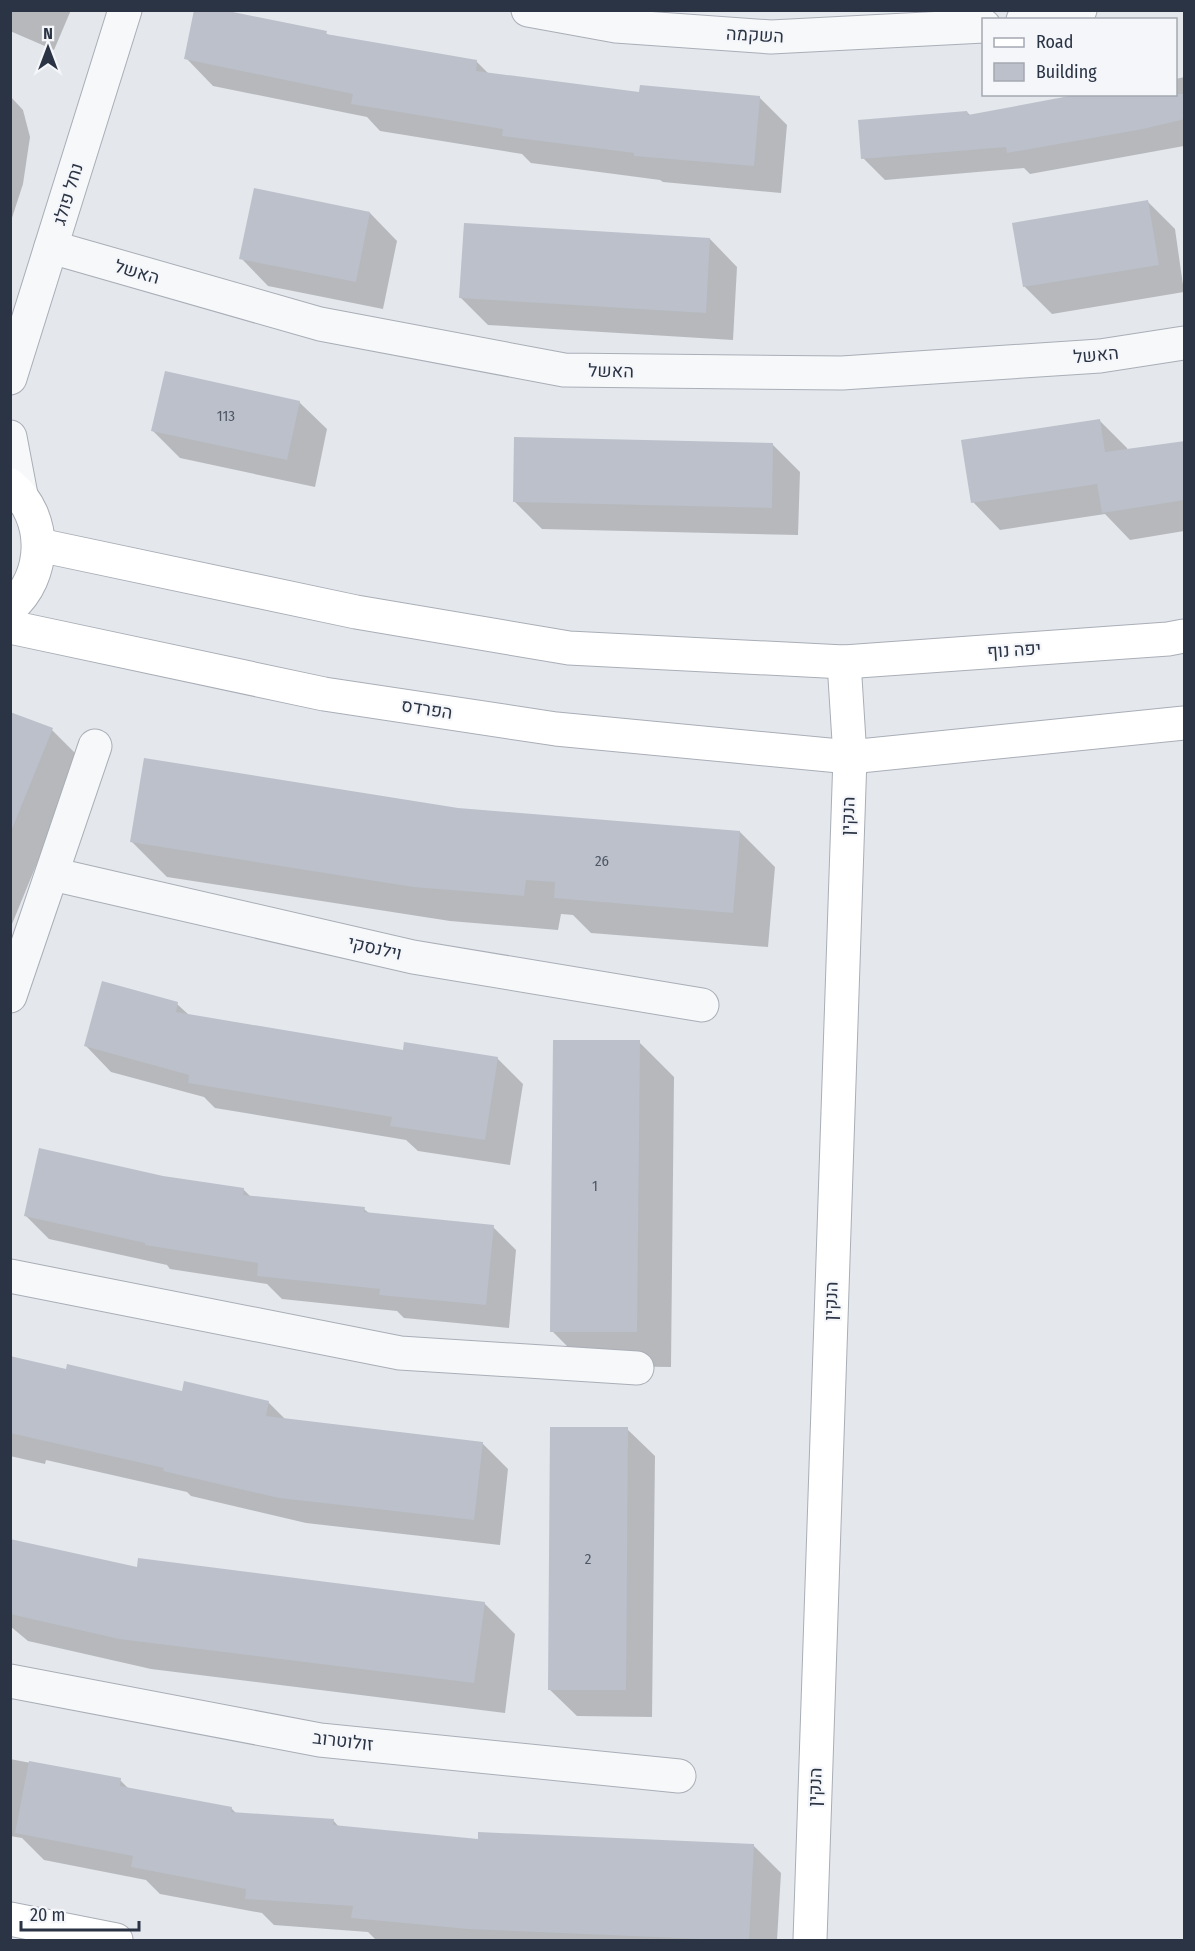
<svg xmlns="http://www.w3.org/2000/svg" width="1195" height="1951" viewBox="0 0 1195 1951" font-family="'Fira Sans Condensed',Heebo,sans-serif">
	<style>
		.shadow { fill: #0003 }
		.building { fill: #bbc0ca }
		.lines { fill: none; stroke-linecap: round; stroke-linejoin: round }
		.street-casing { stroke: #a9aeb7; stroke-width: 35 }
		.secondary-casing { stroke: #a9aeb7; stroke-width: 35 }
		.street { stroke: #f7f8fa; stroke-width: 33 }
		.secondary { stroke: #fff; stroke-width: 33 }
		.labels { text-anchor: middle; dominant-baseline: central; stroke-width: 4.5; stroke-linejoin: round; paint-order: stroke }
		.number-label { font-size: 15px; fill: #4f5766 }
		.street-label { font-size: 18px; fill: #2b3445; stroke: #f4f6f9 }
	</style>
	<rect width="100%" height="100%" fill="#e4e7ec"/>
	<!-- shadow -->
	<g class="shadow">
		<polygon points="10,10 71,10 54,50 10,31"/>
		<polygon points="326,33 330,37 477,62 489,74 641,94 759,97 787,125 781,193 663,182 660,180 531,163 522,154 380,131 367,117 213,86 186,58"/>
		<polygon points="1184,77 1184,146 1030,174 1024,168 885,180 863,158 967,112 971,116 1176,94 1176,79"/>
		<polygon points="10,96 23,110 30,137 23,184 10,224"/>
		<polygon points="1148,202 1175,229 1184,292 1052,314 1024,286"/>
		<polygon points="370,213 397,241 383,309 268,286 241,258"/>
		<polygon points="710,239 737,267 733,340 488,325 460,297"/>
		<polygon points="299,402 327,429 315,487 180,458 153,431"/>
		<polygon points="1100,421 1127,448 1128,451 1184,442 1184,531 1130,540 1105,514 1000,530 973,502"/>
		<polygon points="772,444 800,472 798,535 542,529 515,502"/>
		<polygon points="10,713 52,730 80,758 10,929"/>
		<polygon points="458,809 740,832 775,867 768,947 591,933 573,915 561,914 558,930 450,921 167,877 132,842"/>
		<polygon points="177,1004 189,1015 404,1051 497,1058 523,1084 510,1165 418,1151 406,1140 215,1108 204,1097 111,1072 86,1046"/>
		<polygon points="639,1042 674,1077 671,1367 587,1366 552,1331"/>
		<polygon points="162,1177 243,1189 251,1197 364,1209 370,1214 493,1227 516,1250 509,1328 404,1318 397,1311 282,1299 267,1284 170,1269 167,1265 49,1239 25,1215"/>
		<polygon points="10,1357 67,1370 183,1392 185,1383 269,1403 286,1420 482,1443 508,1469 500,1545 306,1523 191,1496 187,1492 46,1460 45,1464 10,1456"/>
		<polygon points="627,1429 655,1456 652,1717 577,1716 549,1689"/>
		<polygon points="10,1540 138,1569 484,1603 515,1634 505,1713 151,1669 28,1641 10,1626"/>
		<polygon points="10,1759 120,1780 130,1790 231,1808 237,1814 333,1820 339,1827 480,1841 753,1845 781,1873 777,1940 376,1940 368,1932 274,1925 262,1913 160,1894 146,1880 44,1860 22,1838 10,1836"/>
	</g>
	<!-- building -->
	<g class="building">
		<polygon points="194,10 223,10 327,31 326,34 477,60 476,71 639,92 640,85 760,96 754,166 634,156 634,153 502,136 503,129 351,104 353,94 184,59"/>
		<polygon points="1080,94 1185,94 1185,119 1143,129 1007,153 1006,147 861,159 858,120 967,111 968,115"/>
		<polygon points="254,188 370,212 356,282 239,259"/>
		<polygon points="1148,200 1159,265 1023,287 1012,223"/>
		<polygon points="464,223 710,238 706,313 459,298"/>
		<polygon points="165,371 300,401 287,460 151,431"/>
		<polygon points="1100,419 1105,452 1185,441 1185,500 1102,513 1097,484 971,503 961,440"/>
		<polygon points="514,437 773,443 772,508 513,502"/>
		<polygon points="10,712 53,728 12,829 10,829"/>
		<polygon points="144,758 458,808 740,831 733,913 554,898 555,882 526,880 524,896 413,887 130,842"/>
		<polygon points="102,981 178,1002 176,1012 403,1050 404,1042 498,1057 485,1140 390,1126 392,1117 188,1083 189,1075 84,1046"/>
		<polygon points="553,1040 640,1040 637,1332 550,1332"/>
		<polygon points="39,1148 163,1176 244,1188 243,1195 365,1207 364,1212 494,1225 486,1305 379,1295 380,1289 257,1276 258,1263 145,1245 145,1243 24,1216"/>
		<polygon points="10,1356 66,1369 67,1364 182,1391 184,1381 269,1401 266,1416 483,1442 474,1520 279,1498 163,1471 164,1468 10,1433"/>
		<polygon points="550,1427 628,1427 626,1690 548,1690"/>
		<polygon points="10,1539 137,1567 138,1558 485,1602 474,1683 119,1639 10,1614"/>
		<polygon points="29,1761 121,1778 120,1786 232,1807 231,1812 334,1819 333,1825 478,1839 478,1832 754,1844 749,1941 468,1929 351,1918 353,1906 245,1899 246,1889 131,1867 133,1856 15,1833"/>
	</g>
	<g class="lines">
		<defs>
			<g id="street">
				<polyline points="528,10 616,26 771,37 984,26"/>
				<polyline points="1023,20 1080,10"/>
				<polyline points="51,247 320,324 564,370 842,373 1100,356 1184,343"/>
				<polyline points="10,378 125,10"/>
				<polyline points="10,437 21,495"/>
				<polyline points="52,874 413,957 702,1005"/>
				<polyline points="10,996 95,746"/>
				<polyline points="10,1276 400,1353 637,1368"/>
				<polyline points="10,1681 320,1740 679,1776"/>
			</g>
			<g id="secondary">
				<path d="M10,485C48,517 47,576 10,608"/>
				<polyline points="39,545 356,612 569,648 844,662 1168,639 1184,636"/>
				<polyline points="10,627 324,694 556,729 850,757 1184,723"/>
				<polyline points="10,1919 116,1940"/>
				<polyline points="810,1940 850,757 844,662"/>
			</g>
		</defs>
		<!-- street casing -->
		<use href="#street" class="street-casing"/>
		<!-- secondary casing -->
		<use href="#secondary" class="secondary-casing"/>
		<!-- street -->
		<use href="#street" class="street"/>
		<!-- secondary -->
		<use href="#secondary" class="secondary"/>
	</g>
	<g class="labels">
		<!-- number labels -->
		<g class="number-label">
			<text x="226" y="416">113</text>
			<text x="602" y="861">26</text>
			<text x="595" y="1186">1</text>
			<text x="588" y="1559">2</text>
		</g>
		<!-- street labels -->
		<g class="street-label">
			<text transform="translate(755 35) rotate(3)">השקמה</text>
			<text transform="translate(68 194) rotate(-73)">נחל פולג</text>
			<text transform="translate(137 272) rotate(16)">האשל</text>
			<text transform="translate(1096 355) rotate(-6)">האשל</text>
			<text transform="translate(611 371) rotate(1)">האשל</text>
			<text transform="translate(1014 650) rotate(-4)">יפה נוף</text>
			<text transform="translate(427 709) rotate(9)">הפרדס</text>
			<text transform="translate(848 816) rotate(-88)">הנקין</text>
			<text transform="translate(375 948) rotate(13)">וילנסקי</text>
			<text transform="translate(831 1301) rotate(-88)">הנקין</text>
			<text transform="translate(343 1741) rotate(7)">זולוטרוב</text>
			<text transform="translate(815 1787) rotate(-88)">הנקין</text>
		</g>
	</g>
	<!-- border -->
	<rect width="1195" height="1951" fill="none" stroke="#2b3445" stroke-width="24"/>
	<!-- legend -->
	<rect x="982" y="18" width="195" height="78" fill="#f4f6f9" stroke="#a4a8b1" stroke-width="1.5"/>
	<rect x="994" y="38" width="30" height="9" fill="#ffffff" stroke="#a4a8b1" stroke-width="1.5"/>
	<text x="1036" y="48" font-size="18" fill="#2b3445">Road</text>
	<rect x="994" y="63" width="30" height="18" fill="#bbc0ca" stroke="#a4a8b1" stroke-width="1.5"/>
	<text x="1036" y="78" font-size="18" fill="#2b3445">Building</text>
	<!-- north arrow -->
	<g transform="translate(48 48)" stroke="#f4f6f9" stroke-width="4.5" paint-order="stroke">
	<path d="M0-4.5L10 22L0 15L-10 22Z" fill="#2b3445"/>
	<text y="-9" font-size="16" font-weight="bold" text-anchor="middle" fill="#2b3445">N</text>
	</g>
	<!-- scale -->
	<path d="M21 1921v9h118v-9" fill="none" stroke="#2b3445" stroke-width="3"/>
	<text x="30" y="1921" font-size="18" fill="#2b3445" stroke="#f4f6f9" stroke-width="4.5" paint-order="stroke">20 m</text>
</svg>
